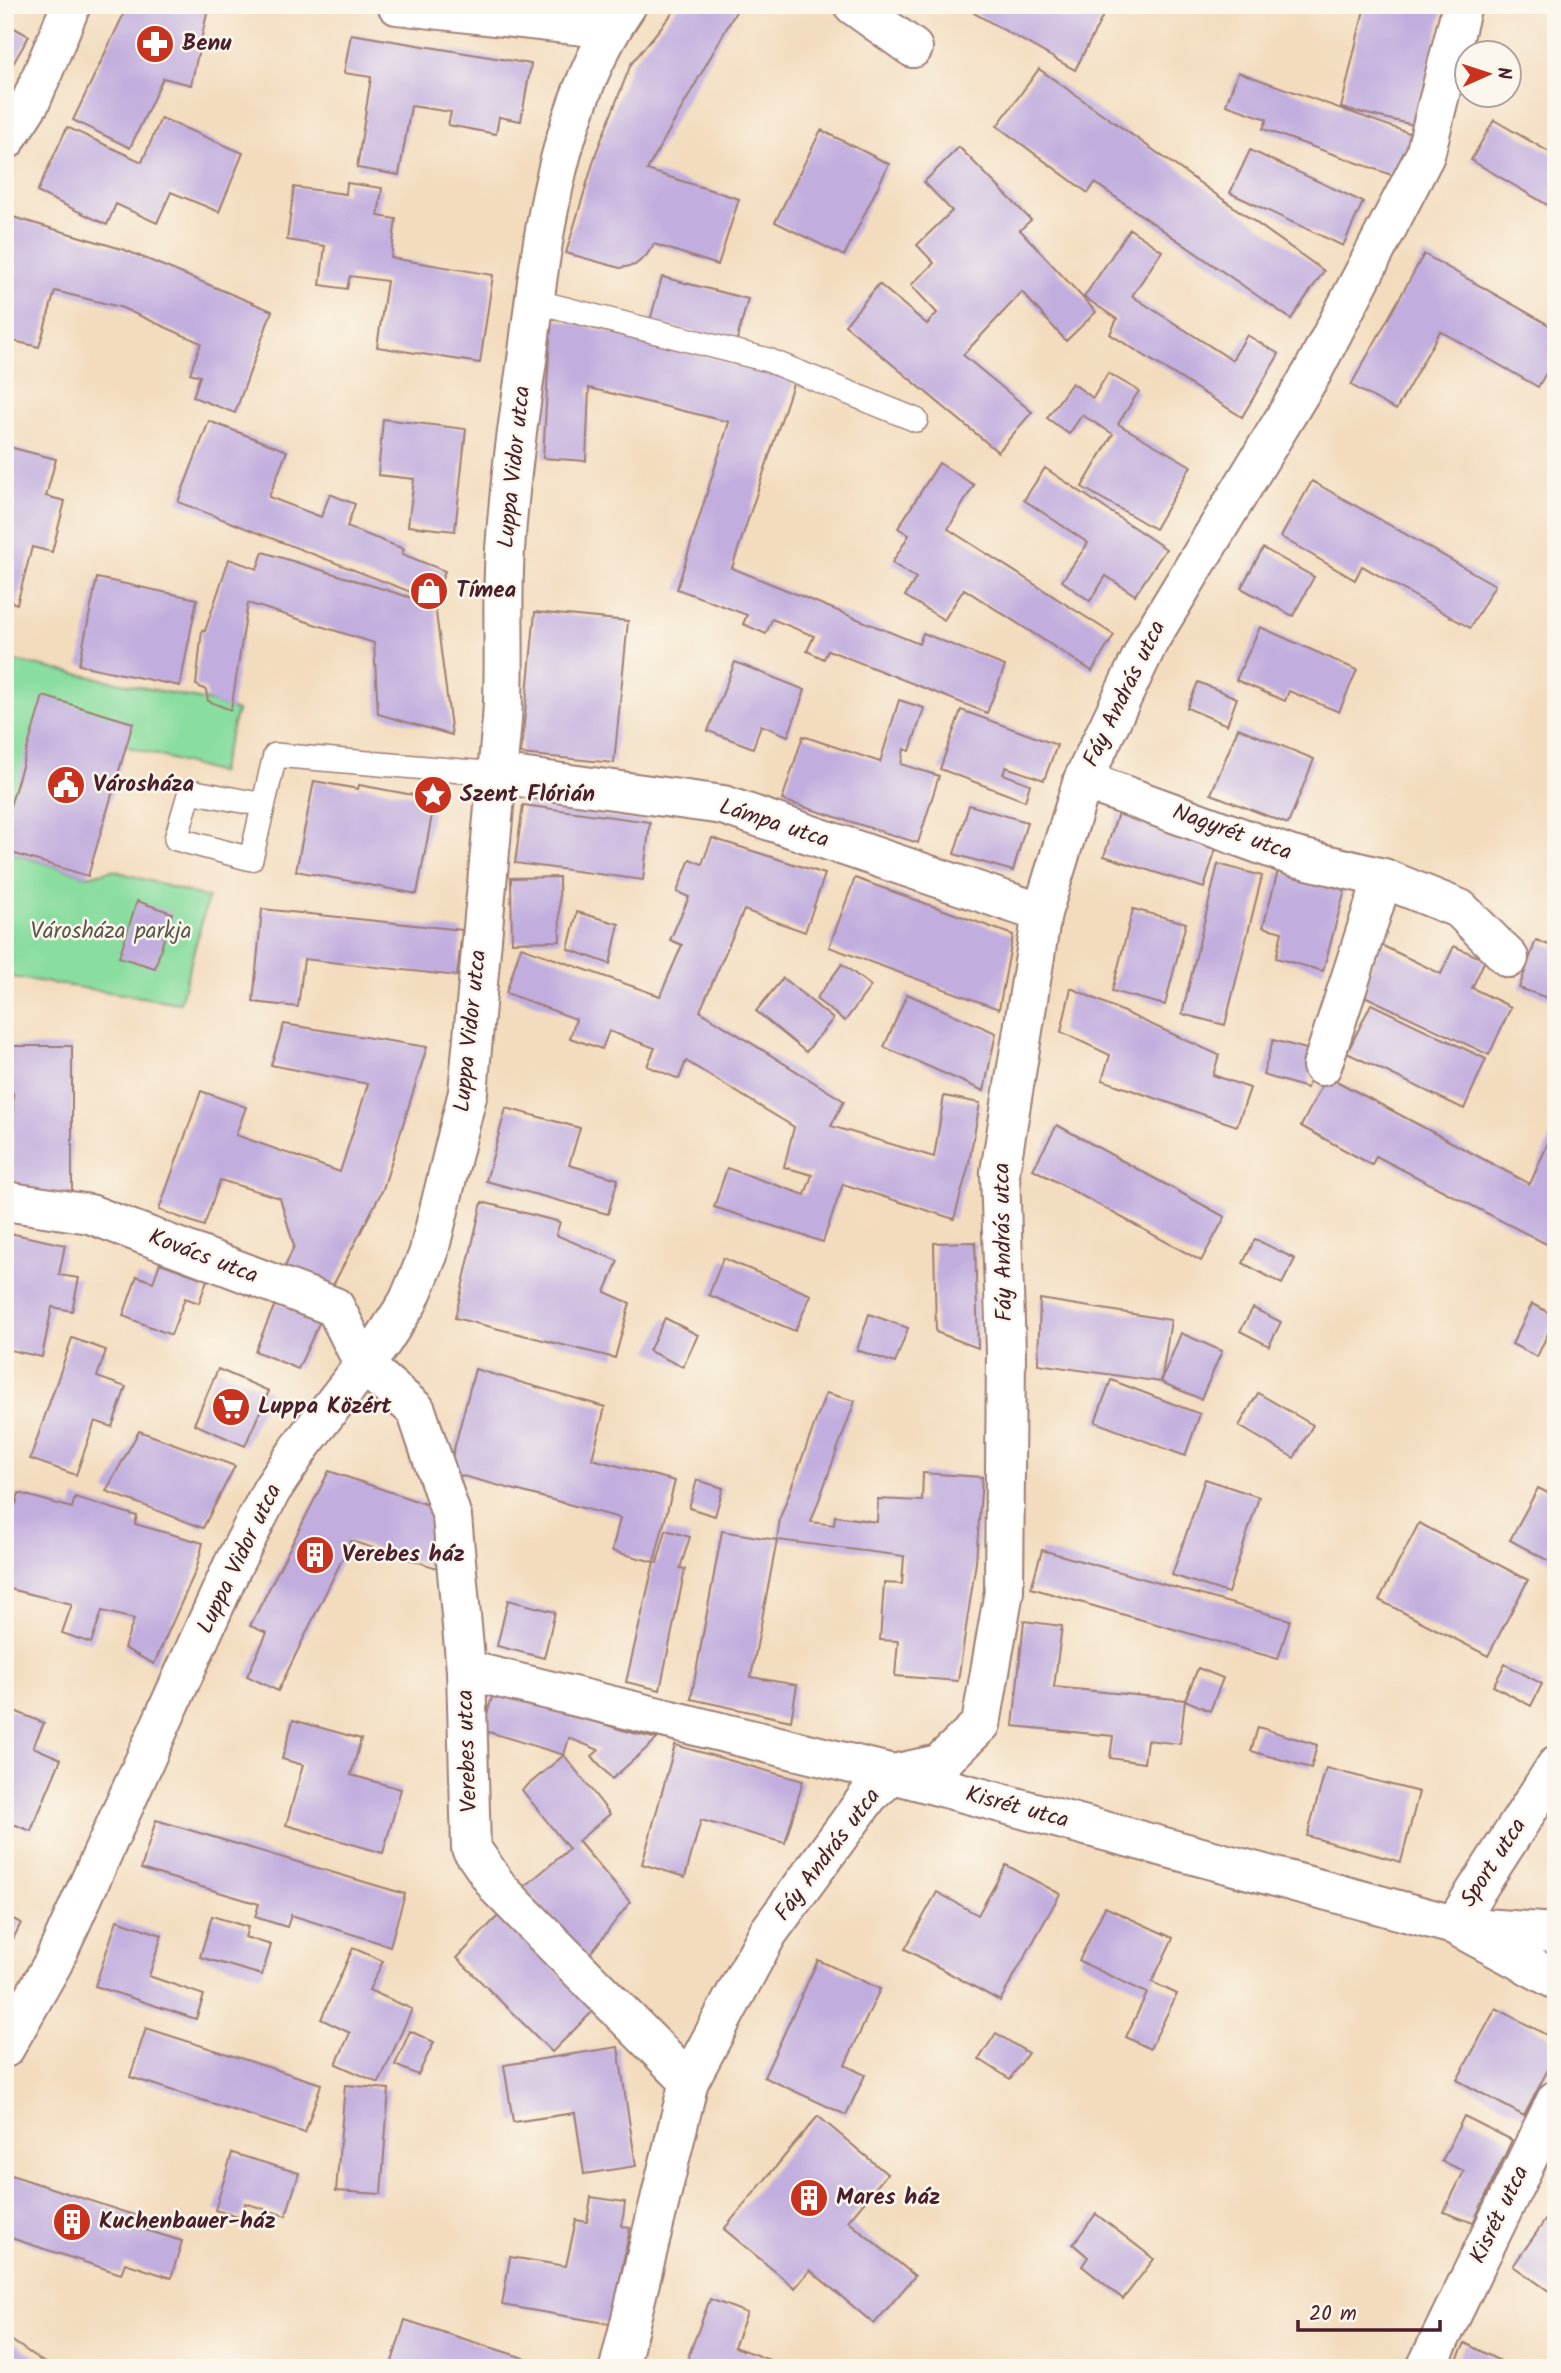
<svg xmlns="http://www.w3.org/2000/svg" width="1561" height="2373" viewBox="0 0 1561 2373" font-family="Kalam,sans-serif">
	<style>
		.green { fill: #89dd9f; stroke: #6a7e65; stroke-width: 2 }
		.building { fill: #c1adde }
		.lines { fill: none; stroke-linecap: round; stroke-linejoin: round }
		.lane-casing { stroke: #9e7e74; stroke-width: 26 }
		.street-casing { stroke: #9e7e74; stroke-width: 42 }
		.secondary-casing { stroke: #9e7e74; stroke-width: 42 }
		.lane { stroke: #fff; stroke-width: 23 }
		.street { stroke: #fff; stroke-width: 38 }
		.secondary { stroke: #fff; stroke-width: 38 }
		.labels { text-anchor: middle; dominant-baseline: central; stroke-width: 5; stroke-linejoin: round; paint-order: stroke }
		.poi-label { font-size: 23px; font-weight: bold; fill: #4a1f2b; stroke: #fbf7ec; text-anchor: start }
		.street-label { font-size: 23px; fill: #4a1f2b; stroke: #fbf7ec }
		.park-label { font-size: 23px; fill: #5d584e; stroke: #fbf7ec }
	</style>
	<rect width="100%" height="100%" fill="#fbf7ec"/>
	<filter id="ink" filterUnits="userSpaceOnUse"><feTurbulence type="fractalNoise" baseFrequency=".0143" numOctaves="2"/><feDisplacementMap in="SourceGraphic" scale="14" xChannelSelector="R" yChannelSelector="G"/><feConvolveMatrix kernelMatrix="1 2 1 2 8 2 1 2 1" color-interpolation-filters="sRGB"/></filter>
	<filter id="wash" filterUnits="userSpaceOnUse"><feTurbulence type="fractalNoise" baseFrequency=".00686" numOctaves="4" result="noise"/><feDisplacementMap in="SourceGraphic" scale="28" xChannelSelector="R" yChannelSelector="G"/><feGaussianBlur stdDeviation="1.57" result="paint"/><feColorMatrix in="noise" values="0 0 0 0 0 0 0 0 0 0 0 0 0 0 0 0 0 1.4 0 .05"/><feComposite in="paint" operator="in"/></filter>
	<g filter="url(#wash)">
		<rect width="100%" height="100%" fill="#f3dcbe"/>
		<!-- green -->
		<g class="green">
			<polygon points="5,659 208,701 237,711 219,773 126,746 5,823"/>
			<polygon points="5,851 88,876 112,870 208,898 180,1003 5,976"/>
		</g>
		<g id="blocks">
			<!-- building -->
			<g class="building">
				<polygon points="128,5 190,5 208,9 191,85 163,78 130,148 73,120"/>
				<polygon points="679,5 738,8 647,170 739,199 718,265 654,244 646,256 635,265 620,268 566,253 596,153 631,64"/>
				<polygon points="971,5 1097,5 1106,10 1075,70 974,13"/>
				<polygon points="1365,5 1444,5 1414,125 1341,108"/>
				<polygon points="5,23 29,36 5,78"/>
				<polygon points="351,34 531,64 521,121 499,117 496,134 448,125 451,112 411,106 399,175 357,168 371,77 344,73"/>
				<polygon points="1039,69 1324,271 1291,319 1095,183 1088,193 997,126"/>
				<polygon points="1238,72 1412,134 1397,177 1263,129 1267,119 1226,105"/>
				<polygon points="161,118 243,153 219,212 171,192 157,223 116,204 107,225 37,192 67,127 142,162"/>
				<polygon points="1494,120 1556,156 1556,210 1471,160"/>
				<polygon points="821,130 889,164 844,256 775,222"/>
				<polygon points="959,147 1031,220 1020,230 1096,312 1066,341 1022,292 963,355 1032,412 998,452 845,325 879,284 927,324 937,313 911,285 934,263 917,245 952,211 924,182"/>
				<polygon points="1250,150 1363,202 1343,246 1230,193"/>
				<polygon points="347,183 382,188 378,216 396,219 391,258 493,275 480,363 377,347 387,281 350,276 347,289 320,285 325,246 287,240 294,187 346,194"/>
				<polygon points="13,217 125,250 272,311 235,413 193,397 200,376 190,373 201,343 120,307 55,291 39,347 5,339 5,241"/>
				<polygon points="1130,229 1162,251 1132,296 1232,360 1247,335 1279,354 1242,417 1110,334 1117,319 1084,297"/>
				<polygon points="1424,254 1556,329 1556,356 1538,387 1440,331 1396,410 1351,385"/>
				<polygon points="662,277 748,299 736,343 650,321"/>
				<polygon points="551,318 795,378 732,568 919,644 923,633 1005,666 987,713 828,650 824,659 807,651 814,636 772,619 766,634 743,624 747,615 677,589 729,422 589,388 586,461 543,458"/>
				<polygon points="1108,373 1139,391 1118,424 1191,466 1155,529 1082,487 1113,434 1082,415 1069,434 1047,418 1072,383 1093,398"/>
				<polygon points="383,419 466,429 455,531 408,526 414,479 378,475"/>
				<polygon points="209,421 287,451 269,497 321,517 330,494 355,504 347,527 404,549 402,554 445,571 434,601 178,502"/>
				<polygon points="5,446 56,459 46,496 65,501 52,552 32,547 17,604 5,600"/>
				<polygon points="939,463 974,485 948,529 1114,635 1092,671 964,589 944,620 905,596 916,578 892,563 909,535 898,528"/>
				<polygon points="1045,468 1166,549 1135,595 1106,576 1090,601 1062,581 1088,543 1024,500"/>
				<polygon points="1312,481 1495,585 1470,628 1362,566 1355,580 1281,537"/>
				<polygon points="1263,548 1314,577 1293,616 1241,588"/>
				<polygon points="263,552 435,605 452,735 378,714 374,643 248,603 231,710 208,701 206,690 196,685 202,630 205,631 229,559 257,569"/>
				<polygon points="97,578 197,599 180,686 79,665"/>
				<polygon points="535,612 628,621 614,763 521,754"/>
				<polygon points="1260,627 1357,670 1339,712 1289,691 1285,701 1236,680"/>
				<polygon points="735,662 805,690 788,736 761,725 753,748 708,731"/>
				<polygon points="1198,682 1237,698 1227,725 1187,708"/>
				<polygon points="43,696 133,723 88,876 5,851 5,823"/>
				<polygon points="899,700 924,708 910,751 904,749 901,764 939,776 918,843 782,800 803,736 880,762"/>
				<polygon points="961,710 1057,745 1044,780 1006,767 1003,774 1030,784 1025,801 940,769"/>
				<polygon points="1238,728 1314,759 1288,824 1211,794"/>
				<polygon points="314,781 358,789 359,785 435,799 417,894 296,871"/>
				<polygon points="523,805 650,822 643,880 515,863"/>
				<polygon points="969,805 1027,822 1013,871 954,854"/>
				<polygon points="1118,813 1217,845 1204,888 1104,856"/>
				<polygon points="712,838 825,874 805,932 744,910 700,1011 844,1101 831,1126 934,1157 944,1096 980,1103 968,1168 954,1219 843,1184 823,1242 714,1207 727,1168 805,1195 812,1175 784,1167 794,1127 686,1061 679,1079 647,1066 655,1048 609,1031 602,1049 570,1038 576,1019 506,993 521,947 660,996 682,945 670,940 689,897 677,892 690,859 702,864"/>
				<polygon points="1218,864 1262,876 1225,1025 1182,1014"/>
				<polygon points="1278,871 1345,890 1323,971 1276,958 1282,932 1263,927"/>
				<polygon points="559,877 560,941 512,942 511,878"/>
				<polygon points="855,878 1013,935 999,1009 829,947"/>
				<polygon points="137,901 172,913 155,968 119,957"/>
				<polygon points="262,909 462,930 457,976 304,959 298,1007 253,1002"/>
				<polygon points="1133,909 1186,923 1165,1005 1112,991"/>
				<polygon points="577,912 619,924 610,964 568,949"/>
				<polygon points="1536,940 1556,948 1556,1001 1519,988"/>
				<polygon points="1381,945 1441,974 1454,946 1485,960 1472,988 1511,1007 1489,1055 1358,993"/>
				<polygon points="842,964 871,986 845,1021 816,999"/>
				<polygon points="783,978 833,1019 806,1052 756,1011"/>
				<polygon points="1071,988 1219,1055 1213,1075 1250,1088 1237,1126 1102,1080 1110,1055 1061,1032"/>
				<polygon points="907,994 996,1033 984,1091 884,1047"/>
				<polygon points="1371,1004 1486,1059 1464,1109 1347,1053"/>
				<polygon points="284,1024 427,1047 383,1189 329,1293 282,1274 294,1246 280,1198 220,1180 204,1226 159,1210 201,1091 246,1107 236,1135 340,1172 368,1084 271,1065"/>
				<polygon points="1273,1040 1317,1052 1307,1088 1263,1075"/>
				<polygon points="5,1046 72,1046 72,1194 12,1193 13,1093 5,1093"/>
				<polygon points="1327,1076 1530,1184 1556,1125 1556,1264 1548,1260 1554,1248 1376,1156 1372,1165 1301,1126"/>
				<polygon points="506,1108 580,1128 569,1165 618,1179 608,1214 486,1181"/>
				<polygon points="1057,1125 1225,1217 1201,1261 1033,1169"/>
				<polygon points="482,1202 560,1222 556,1235 618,1261 605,1292 630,1303 615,1358 455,1318"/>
				<polygon points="5,1232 65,1245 59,1275 79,1278 72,1311 52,1307 42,1357 5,1349"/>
				<polygon points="1255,1239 1295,1259 1282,1284 1243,1263"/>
				<polygon points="975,1242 978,1348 936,1332 934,1243"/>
				<polygon points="723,1258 811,1295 795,1331 709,1295"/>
				<polygon points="160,1263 207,1280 199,1303 185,1298 171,1335 123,1316 137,1276 153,1282"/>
				<polygon points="1040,1299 1171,1320 1161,1382 1181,1333 1222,1351 1201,1399 1161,1382 1038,1364"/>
				<polygon points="276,1302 320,1321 298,1369 255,1351"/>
				<polygon points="1532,1304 1556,1316 1537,1357 1512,1344"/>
				<polygon points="1253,1308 1281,1322 1269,1346 1240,1331"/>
				<polygon points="869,1314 908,1328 895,1363 857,1350"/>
				<polygon points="665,1318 698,1335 683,1367 649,1351"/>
				<polygon points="72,1338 106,1350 97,1377 126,1387 112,1427 95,1421 76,1475 30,1459"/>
				<polygon points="218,1369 269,1391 245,1446 194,1424"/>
				<polygon points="475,1369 605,1407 592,1459 675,1481 654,1562 612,1551 620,1518 448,1472"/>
				<polygon points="1111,1380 1200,1414 1185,1456 1095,1422"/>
				<polygon points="826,1393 855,1401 811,1522 834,1525 835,1516 877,1522 878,1499 922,1501 923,1473 982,1477 976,1562 958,1681 895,1676 898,1641 880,1640 884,1583 902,1584 904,1556 777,1540 780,1518"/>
				<polygon points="1258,1393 1313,1425 1294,1458 1239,1426"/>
				<polygon points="139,1431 235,1466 203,1528 106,1491"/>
				<polygon points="329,1471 437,1508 437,1568 351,1541 278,1691 247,1676 267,1633 250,1626"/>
				<polygon points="1205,1479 1259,1497 1228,1593 1172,1575"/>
				<polygon points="697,1480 723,1488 715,1516 689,1508"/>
				<polygon points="1538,1488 1556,1497 1556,1565 1510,1540"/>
				<polygon points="19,1493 72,1508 75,1497 137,1516 135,1524 203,1543 196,1570 154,1664 124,1648 134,1619 102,1611 91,1643 62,1633 72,1604 5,1588 5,1501 16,1504"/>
				<polygon points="1419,1523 1528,1580 1488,1656 1379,1600"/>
				<polygon points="666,1530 690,1537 680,1568 685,1569 660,1690 626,1682 654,1562 657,1563"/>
				<polygon points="722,1531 777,1540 751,1677 797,1685 791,1721 691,1699"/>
				<polygon points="1042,1550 1290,1620 1278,1659 1031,1588"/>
				<polygon points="508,1600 555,1612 544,1658 497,1646"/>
				<polygon points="1024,1621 1062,1626 1054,1687 1185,1700 1180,1744 1147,1740 1144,1763 1110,1758 1113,1736 1013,1726"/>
				<polygon points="1505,1664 1542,1684 1531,1706 1493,1686"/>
				<polygon points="1198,1668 1223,1678 1210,1711 1185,1700"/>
				<polygon points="495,1688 622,1730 657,1739 612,1779 592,1756 599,1750 569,1738 564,1755 482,1730"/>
				<polygon points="5,1707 44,1723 33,1747 61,1759 31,1831 5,1821"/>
				<polygon points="293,1720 361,1739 351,1775 401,1789 383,1853 286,1825 303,1765 282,1759"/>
				<polygon points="1258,1727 1317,1745 1311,1768 1251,1751"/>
				<polygon points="675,1745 803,1781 785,1843 701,1820 685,1877 642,1864"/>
				<polygon points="564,1755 610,1814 578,1841 630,1902 586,1959 524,1887 569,1849 522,1790"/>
				<polygon points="1326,1768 1419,1792 1401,1862 1307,1836"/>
				<polygon points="156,1820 405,1894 390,1946 291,1915 287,1927 255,1917 259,1904 141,1869"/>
				<polygon points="1006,1865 1060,1894 1000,2001 905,1949 937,1892 978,1915"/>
				<polygon points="1105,1907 1173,1938 1152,1982 1177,1994 1150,2049 1126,2037 1147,1993 1079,1961"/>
				<polygon points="5,1915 21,1923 5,1955"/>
				<polygon points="499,1915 595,2009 552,2052 457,1958"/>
				<polygon points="212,1916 248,1927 245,1937 271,1945 262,1975 200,1957"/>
				<polygon points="117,1920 162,1935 149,1976 204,1995 196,2019 95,1986"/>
				<polygon points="353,1948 383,1961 369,1990 412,2009 379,2083 336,2064 350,2033 321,2019"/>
				<polygon points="818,1960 880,1989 845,2065 865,2075 846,2115 764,2077"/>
				<polygon points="1496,2008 1556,2040 1556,2054 1524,2116 1457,2080"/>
				<polygon points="146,2028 321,2084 305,2133 130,2077"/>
				<polygon points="410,2031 434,2042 418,2075 395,2065"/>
				<polygon points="996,2033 1028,2053 1010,2079 979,2059"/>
				<polygon points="618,2047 636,2166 584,2174 575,2113 513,2122 504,2065"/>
				<polygon points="345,2085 389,2089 381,2194 336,2191"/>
				<polygon points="818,2116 887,2174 848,2221 915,2276 874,2324 810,2270 795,2288 724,2229"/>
				<polygon points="1464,2116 1512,2140 1473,2223 1444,2212 1464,2171 1442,2161"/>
				<polygon points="232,2153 299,2173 286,2216 245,2203 241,2218 215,2210"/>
				<polygon points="5,2173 140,2217 136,2227 182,2241 171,2278 125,2263 121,2274 5,2236"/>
				<polygon points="591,2197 625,2202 622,2226 630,2228 611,2324 502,2305 510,2257 566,2266 576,2220 587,2222"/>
				<polygon points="1556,2205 1556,2296 1513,2266"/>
				<polygon points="1096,2214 1154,2259 1123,2299 1082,2266 1088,2257 1073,2244"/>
				<polygon points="710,2299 747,2313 734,2347 784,2365 783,2368 684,2368"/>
				<polygon points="405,2320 552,2367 552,2368 390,2368"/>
				<polygon points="5,2336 52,2368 5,2368"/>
				<polygon points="1465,2343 1513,2368 1453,2368"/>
			</g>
		</g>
	</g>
	<g filter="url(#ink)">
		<use href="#blocks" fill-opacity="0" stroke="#9e7e74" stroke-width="2"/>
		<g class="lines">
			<defs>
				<g id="lane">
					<polyline points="534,301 768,360 916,420"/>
					<polyline points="263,805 190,791 176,839 251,859 275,755 497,774"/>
				</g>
				<g id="street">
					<polyline points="397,5 611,29"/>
					<polyline points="853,5 913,48"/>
					<polyline points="497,774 723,805 1042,913"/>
					<polyline points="1083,780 1292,856 1383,878 1322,1066"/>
					<polyline points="1383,878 1460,909 1509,958"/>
					<polyline points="5,1201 90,1214 335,1307 364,1365 416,1410 452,1517 466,1670 471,1848 499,1889 689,2081"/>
					<polyline points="466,1670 893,1774 1454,1925 1556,1980"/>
					<polyline points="1454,1925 1556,1766"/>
					<polyline points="1470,1927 1556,1933"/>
					<polyline points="1426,2368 1556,2100"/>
				</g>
				<g id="secondary">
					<polyline points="5,141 31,101 71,5"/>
					<path d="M5,2048L53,1963L233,1565L271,1491L303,1443L382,1342L408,1302L428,1255L468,1092L502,720C506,663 501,606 505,550C509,486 518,423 527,360C542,239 556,108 627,5"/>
					<polyline points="619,2368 689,2081 768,1933 869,1795 893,1774 939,1764 981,1724 1004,1591 1006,1352 1000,1172 1042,913 1083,780 1149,641 1312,373 1425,155 1462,5"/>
				</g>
			</defs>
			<!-- lane casing -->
			<use href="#lane" class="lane-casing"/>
			<!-- street casing -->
			<use href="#street" class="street-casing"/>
			<!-- secondary casing -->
			<use href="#secondary" class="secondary-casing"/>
			<!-- lane -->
			<use href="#lane" class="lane"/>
			<!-- street -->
			<use href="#street" class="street"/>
			<!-- secondary -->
			<use href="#secondary" class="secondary"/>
		</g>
	</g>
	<!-- icons -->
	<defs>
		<symbol id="pharmacy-disc" viewBox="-11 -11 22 22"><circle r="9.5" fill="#c8321e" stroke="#fbf7ec"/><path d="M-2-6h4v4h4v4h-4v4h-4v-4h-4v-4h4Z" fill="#fff"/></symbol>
		<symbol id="shop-disc" viewBox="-11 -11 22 22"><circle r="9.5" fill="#c8321e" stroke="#fbf7ec"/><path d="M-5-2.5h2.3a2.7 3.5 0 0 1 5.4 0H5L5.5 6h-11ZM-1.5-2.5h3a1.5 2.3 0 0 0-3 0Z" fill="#fff"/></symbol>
		<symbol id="civic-disc" viewBox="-11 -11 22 22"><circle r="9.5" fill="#c8321e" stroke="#fbf7ec"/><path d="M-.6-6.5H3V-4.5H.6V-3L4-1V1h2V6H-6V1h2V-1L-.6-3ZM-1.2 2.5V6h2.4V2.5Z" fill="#fff"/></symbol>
		<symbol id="sight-disc" viewBox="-11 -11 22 22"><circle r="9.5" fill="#c8321e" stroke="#fbf7ec"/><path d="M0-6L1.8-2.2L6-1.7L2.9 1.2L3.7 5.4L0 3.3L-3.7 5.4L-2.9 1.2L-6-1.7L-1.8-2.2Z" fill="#fff"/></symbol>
		<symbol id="supermarket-disc" viewBox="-11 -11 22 22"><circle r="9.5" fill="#c8321e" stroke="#fbf7ec"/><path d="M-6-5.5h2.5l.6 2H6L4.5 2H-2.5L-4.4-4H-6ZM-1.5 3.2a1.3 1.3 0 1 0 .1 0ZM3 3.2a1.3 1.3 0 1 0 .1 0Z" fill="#fff"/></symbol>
		<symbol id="building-disc" viewBox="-11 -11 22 22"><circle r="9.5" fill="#c8321e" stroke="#fbf7ec"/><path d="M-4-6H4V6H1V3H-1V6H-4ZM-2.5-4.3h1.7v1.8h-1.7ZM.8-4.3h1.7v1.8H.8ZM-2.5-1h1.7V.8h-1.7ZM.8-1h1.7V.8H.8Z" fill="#fff"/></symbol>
	</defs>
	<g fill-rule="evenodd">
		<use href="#pharmacy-disc" x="133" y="22" width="44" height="44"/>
		<use href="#shop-disc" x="407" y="569" width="44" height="44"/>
		<use href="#civic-disc" x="44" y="763" width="44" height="44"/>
		<use href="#sight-disc" x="411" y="773" width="44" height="44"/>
		<use href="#supermarket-disc" x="209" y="1385" width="44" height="44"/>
		<use href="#building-disc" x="293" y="1533" width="44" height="44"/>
		<use href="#building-disc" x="787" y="2176" width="44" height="44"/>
		<use href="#building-disc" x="50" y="2200" width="44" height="44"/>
	</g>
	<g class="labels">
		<!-- poi labels -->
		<g class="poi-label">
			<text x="182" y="44">Benu</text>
			<text x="456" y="591">Tímea</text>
			<text x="93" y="785">Városháza</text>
			<text x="460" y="795">Szent Flórián</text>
			<text x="258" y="1407">Luppa Közért</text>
			<text x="342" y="1555">Verebes ház</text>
			<text x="836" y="2198">Mares ház</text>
			<text x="99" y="2222">Kuchenbauer-ház</text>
		</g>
		<!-- street labels -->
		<g class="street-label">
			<text transform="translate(515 467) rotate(-84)">Luppa Vidor utca</text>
			<text transform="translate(1125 694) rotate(-64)">Fáy András utca</text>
			<text transform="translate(774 824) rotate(18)">Lámpa utca</text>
			<text transform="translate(1232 833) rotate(20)">Nagyrét utca</text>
			<text transform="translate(471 1031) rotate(-84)">Luppa Vidor utca</text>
			<text transform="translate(1004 1242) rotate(-91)">Fáy András utca</text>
			<text transform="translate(203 1257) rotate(21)">Kovács utca</text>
			<text transform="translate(240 1559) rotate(-64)">Luppa Vidor utca</text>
			<text transform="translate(468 1751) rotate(-92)">Verebes utca</text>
			<text transform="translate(1017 1808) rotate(15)">Kisrét utca</text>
			<text transform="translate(828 1855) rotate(-53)">Fáy András utca</text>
			<text transform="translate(1494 1863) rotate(-57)">Sport utca</text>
			<text transform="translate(1500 2215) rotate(-64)">Kisrét utca</text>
		</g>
		<!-- park labels -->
		<g class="park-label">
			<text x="111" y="932">Városháza parkja</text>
		</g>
	</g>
	<!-- margin -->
	<rect width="1561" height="2373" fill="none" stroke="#fbf7ec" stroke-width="28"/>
	<!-- north arrow -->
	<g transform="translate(1488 74) rotate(87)"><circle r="33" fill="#fbf7ec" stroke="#b4a19f" stroke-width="2"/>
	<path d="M0-5L12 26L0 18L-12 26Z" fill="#c8321e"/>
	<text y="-10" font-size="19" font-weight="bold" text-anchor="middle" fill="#4a1f2b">N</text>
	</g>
	<!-- scale -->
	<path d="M1298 2320v10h142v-10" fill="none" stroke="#4a1f2b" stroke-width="3.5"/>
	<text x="1309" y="2320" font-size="21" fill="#4a1f2b" stroke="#fbf7ec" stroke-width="5" paint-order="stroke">20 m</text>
</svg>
